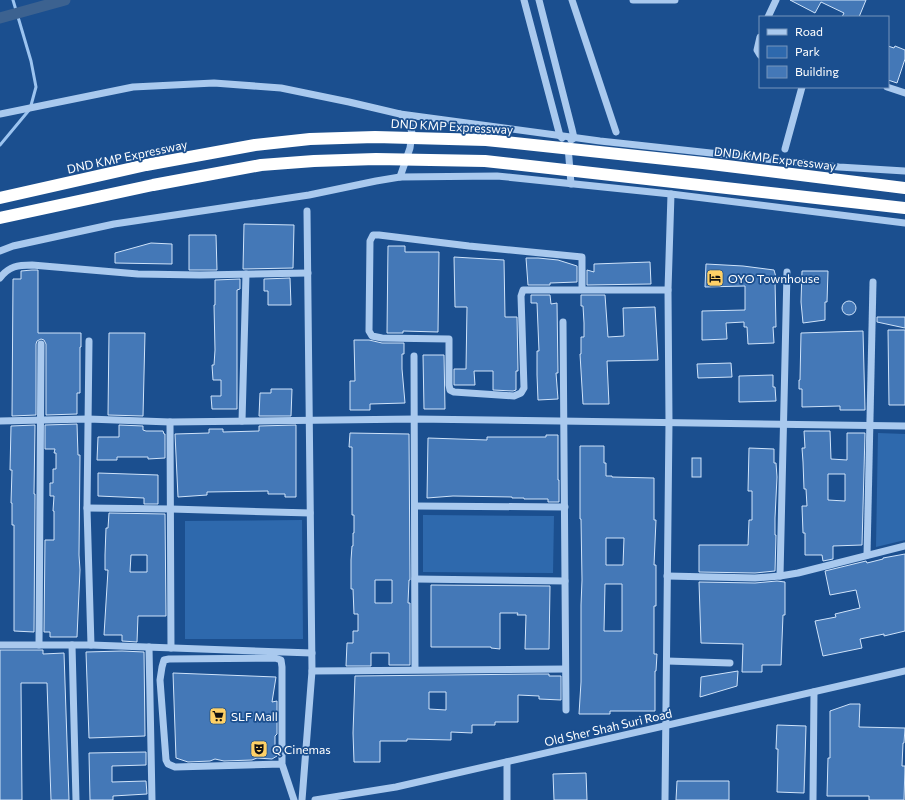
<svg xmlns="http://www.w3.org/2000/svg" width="905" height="800" viewBox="0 0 905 800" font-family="Commissioner,sans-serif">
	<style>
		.green { fill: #2e69ad }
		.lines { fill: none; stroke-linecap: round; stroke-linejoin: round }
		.stream { stroke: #9cc4f0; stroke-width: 3 }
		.canal { stroke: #3c6290; stroke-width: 11 }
		.building { fill: #4478b7; stroke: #cfe3fa; fill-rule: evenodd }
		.minor { stroke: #a9c9ee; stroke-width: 7 }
		.highway { stroke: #fff; stroke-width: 12 }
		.labels { text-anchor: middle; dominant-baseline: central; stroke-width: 3.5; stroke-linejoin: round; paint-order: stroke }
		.street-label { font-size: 12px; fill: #fff; stroke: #1b4f8f }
		.poi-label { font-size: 12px; fill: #fff; stroke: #1b4f8f; text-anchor: start }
	</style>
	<rect width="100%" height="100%" fill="#1b4f8f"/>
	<!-- green -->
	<g class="green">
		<polygon points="878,433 905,434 905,540 876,547"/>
		<polygon points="423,515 554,516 553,573 423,572"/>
		<polygon points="302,520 303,639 185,639 185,521"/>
	</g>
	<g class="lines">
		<!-- stream -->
		<polyline class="stream" points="0,145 30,109 36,87 31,61 13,0"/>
		<!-- canal -->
		<polyline class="canal" points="0,18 65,0"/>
	</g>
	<!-- building -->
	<g class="building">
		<polygon points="790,0 866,0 859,17 842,17 844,13 821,2 815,13"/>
		<polygon points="888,46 894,48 895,46 905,50 905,59 897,83 888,80"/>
		<polygon points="244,224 294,225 293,268 243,269"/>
		<polygon points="189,235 216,235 217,270 189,270"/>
		<polygon points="151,243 172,244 172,264 115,263 115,253"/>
		<polygon points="388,246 405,246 405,252 439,252 438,332 403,331 403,333 387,333"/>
		<polygon points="454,257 504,260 505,317 517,317 518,371 516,371 516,390 513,391 493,390 493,371 474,371 475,385 454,385 454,369 466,369 467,307 455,307"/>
		<polygon points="526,258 538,258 558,260 577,266 577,282 550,283 550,285 528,285"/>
		<polygon points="650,262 651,284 587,285 587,270 594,272 594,264"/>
		<polygon points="706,264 743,266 774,270 777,281 775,281 776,327 773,327 774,343 748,344 747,327 744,327 744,322 726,323 727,339 702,340 702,311 745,310 745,286 705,287"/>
		<polygon points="32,270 38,270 38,333 81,333 81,347 80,347 80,393 77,393 77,414 46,415 46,344 44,340 41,339 37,341 36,344 36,415 12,416 13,279 21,279 21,271"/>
		<polygon points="802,271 828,271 827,302 825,302 825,320 803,323 801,302"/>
		<polygon points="290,278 291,305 268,305 268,291 264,291 264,279"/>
		<polygon points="240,279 240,289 237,290 237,409 212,409 211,396 221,396 221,380 213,380 212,365 214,365 215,350 214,305 215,305 215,280"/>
		<polygon points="531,295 550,295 551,304 557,303 558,373 556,373 558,399 538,400 537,375 537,351 539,351 537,303 531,303"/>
		<polygon points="581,295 605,295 608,337 624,336 623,308 655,307 658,360 607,361 609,404 583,404 580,354 581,354 581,337 584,337 584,323 583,306 581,306"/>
		<circle cx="849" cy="308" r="7"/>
		<polygon points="877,317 905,317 905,328 877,322"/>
		<polygon points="888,330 905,330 905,405 889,405"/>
		<polygon points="863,331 865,410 840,410 840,406 802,407 802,389 799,389 799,380 800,380 801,333"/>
		<polygon points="109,333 145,333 143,416 108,415"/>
		<polygon points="354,340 369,340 382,343 404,343 404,354 402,354 402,369 405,403 370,404 370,410 350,410 350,381 355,381"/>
		<polygon points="423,355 444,355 445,409 424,409"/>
		<polygon points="731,363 732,377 698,378 697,364"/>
		<polygon points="773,375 773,387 775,387 776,401 739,402 739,376"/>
		<polygon points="271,389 292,389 291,416 259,416 260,393 271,393"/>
		<polygon points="77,424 78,455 80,455 79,555 80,570 77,637 50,637 50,632 44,632 45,540 54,540 54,511 53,511 54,496 50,496 50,483 53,483 53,469 56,469 56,453 54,453 55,449 45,449 45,425"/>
		<polygon points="35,425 34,494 35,494 34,632 14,631 14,525 12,525 12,503 11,503 12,470 10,470 11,426"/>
		<polygon points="119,425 143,426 143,430 146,431 163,431 164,434 165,434 165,458 148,459 148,457 117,457 117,460 97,460 98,437 119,437"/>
		<polygon points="296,425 296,497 285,497 285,494 268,494 268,491 207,492 207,495 178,497 175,434 209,433 209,429 223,429 223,432 259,431 259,426"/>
		<path d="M804,431H830L831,459L847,460V433H865L862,545L833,546V559L823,561L822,555H805V533H803L802,506H807L806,489H804L803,462L802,448H805ZM828,474H845V501L828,500Z"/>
		<path d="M350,433L409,434L410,580H409L408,603H410V665H389V653H371V666H346L347,643H353V631H358V614H354L353,589H351V560L352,546H353V533H354V515H352V447H349ZM375,580H392V603H375Z"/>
		<polygon points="546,435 558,435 558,480 559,480 559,502 548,502 548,499 524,499 524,498 512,498 512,497 453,496 427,498 428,438 487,440 487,437 546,437"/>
		<path d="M580,446H604V463H606V476H612V477L654,478V520H656L654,565H656V606H654V654H657L656,671H655V711H610V714H579L581,682V605L582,580L581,519H580ZM606,538H624L623,565H606ZM605,584H622V631H604Z"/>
		<polygon points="749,448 774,449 774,463 776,463 777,477 775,518 775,535 776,535 775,571 755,573 699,572 699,545 748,545 749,520 752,520 752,491 748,491"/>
		<rect x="692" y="458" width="9" height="19"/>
		<polygon points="98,473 158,475 158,504 144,504 144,498 98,496"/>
		<path d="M109,513L165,514L166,616H138L137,642L122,641V635H104L108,570H105V555L106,528H108ZM131,555H147V572H130Z"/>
		<polygon points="905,554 905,631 884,636 884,634 860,639 862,648 823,656 815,621 836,617 835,614 860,608 856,590 830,595 825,571 866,561 867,563 883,559 883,558"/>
		<polygon points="777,581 785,582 785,615 783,615 781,665 762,665 762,672 742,672 743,644 701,643 699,582 755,583"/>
		<polygon points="431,585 550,586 549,649 525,649 526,615 517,615 518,613 500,613 500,649 491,648 491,647 431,647"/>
		<polygon points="0,650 43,650 43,654 64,653 69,800 51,800 47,683 21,683 22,800 0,800"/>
		<polygon points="122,651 144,652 145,736 89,738 86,652"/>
		<polygon points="738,671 737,686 700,697 701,677"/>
		<polygon points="173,673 276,677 272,702 277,701 277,734 275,736 275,747 277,748 277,756 272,759 257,758 252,760 224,761 215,759 210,761 188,762 176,758"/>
		<path d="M537,674H549V676H561V700L539,699V696L518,695V722H495V725H472V733L451,732V740L407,739V741H380V762H354L353,733L355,676ZM429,692H446V710L429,709Z"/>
		<polygon points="850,704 860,704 859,727 905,728 904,743 903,743 902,766 905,766 904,800 869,800 869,796 827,796 828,758 830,758 830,711"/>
		<polygon points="777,725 806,726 804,793 777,792 778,749 776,749"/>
		<polygon points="146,752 146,765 112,766 112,782 146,781 147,794 113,796 113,800 90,800 89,753"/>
		<polygon points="586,773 587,800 554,800 553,774"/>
		<polygon points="677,781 729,781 729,800 676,800"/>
	</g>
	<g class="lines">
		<!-- minor -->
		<g class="minor">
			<polyline points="524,0 560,136 562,138"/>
			<polyline points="539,0 572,129 574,138 571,140"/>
			<polyline points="572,0 616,132"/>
			<polyline points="633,0 675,0"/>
			<polyline points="768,17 776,0"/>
			<polyline points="760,37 757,50 760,55"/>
			<polyline points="887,87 905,93"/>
			<polyline points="0,114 133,87 214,83 281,88 349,102 400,114 408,119 412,133 410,148 400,177"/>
			<polyline points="400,114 600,141 839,167 905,171"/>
			<polyline points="568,146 571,184"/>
			<polyline points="785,149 802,87"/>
			<polyline points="0,251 13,246 114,224 309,195 376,181 400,177 497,176 671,194 905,223"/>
			<path d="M0,278C9,266 18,265 32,265L138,274L200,275L308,273"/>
			<polyline points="582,289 582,257 469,246 379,235 373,235 370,241 369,331 372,336 382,338 449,339 449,385 450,390 454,392 514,396 521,393 524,388 521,296 523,290 668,290"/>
			<polyline points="563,322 566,710"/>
			<polyline points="89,341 87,508 91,645"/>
			<polyline points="414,356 415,669"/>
			<polyline points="0,421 88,419 170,422 415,419 905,426"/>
			<polyline points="242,421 246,274"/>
			<polyline points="170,422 171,648"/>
			<polyline points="415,506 565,507"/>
			<polyline points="87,508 171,509 310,513"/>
			<polyline points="867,555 873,282"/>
			<polyline points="667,576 755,578 780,576 798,573 905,546"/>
			<polyline points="780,576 787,272"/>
			<polyline points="415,579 565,581"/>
			<polyline points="0,645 91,645 312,653"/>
			<polyline points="39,645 41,344"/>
			<polyline points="72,645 76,800"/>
			<polyline points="149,647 152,800"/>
			<polyline points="667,661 730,663"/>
			<polyline points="312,671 565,669"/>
			<polyline points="507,762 507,800"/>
			<polyline points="282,764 175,767 168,764 166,760 160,680 162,667 164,660 169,659 275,658 281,660 282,667 282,764 294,800"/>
			<polyline points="302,800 312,671 307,211"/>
			<polyline points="315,800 396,787 905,671"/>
			<polyline points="665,800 669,422 668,290 671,194"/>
			<polyline points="813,800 814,692"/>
		</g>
		<!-- highway -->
		<g class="highway">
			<polyline points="0,198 146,165 255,145 310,139 375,137 486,140 703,163 905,188"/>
			<polyline points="0,218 153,185 261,165 314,161 376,159 485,161 905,208"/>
		</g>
	</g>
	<!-- icons -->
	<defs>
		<symbol id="hotel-square" viewBox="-11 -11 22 22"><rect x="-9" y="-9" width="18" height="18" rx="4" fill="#ffd166" stroke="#1b4f8f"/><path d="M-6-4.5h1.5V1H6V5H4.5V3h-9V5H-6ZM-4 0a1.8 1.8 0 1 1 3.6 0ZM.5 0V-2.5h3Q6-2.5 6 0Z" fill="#111"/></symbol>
		<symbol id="supermarket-square" viewBox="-11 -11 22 22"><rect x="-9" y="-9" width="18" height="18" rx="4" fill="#ffd166" stroke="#1b4f8f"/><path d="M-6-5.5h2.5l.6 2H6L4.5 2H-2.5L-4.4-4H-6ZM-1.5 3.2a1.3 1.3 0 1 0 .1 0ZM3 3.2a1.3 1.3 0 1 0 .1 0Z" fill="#111"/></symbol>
		<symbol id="theatre-square" viewBox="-11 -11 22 22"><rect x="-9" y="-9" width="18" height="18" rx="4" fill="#ffd166" stroke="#1b4f8f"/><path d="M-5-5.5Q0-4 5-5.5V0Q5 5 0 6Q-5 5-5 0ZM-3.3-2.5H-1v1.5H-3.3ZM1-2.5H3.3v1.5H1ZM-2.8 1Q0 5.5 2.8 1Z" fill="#111"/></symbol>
	</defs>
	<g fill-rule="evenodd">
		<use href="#hotel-square" x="705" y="268" width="20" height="20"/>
		<use href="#supermarket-square" x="208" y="706" width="20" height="20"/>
		<use href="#theatre-square" x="249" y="739" width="20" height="20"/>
	</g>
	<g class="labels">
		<!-- street labels -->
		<g class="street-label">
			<text transform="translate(452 126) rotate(3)">DND KMP Expressway</text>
			<text transform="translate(127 156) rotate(-12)">DND KMP Expressway</text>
			<text transform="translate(775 158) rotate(7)">DND KMP Expressway</text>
			<text transform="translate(608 727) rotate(-13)">Old Sher Shah Suri Road</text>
		</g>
		<!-- poi labels -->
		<g class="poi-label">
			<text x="728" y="278">OYO Townhouse</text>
			<text x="231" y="716">SLF Mall</text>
			<text x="272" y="749">Q Cinemas</text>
		</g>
	</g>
	<!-- legend -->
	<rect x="759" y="16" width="130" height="72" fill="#1b4f8f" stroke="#7695bc"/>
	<rect x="767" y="29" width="20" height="6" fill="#a9c9ee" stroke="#7695bc"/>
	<text x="795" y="36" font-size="12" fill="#ffffff">Road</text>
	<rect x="767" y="46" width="20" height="12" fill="#2e69ad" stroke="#7695bc"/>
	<text x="795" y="56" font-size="12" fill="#ffffff">Park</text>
	<rect x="767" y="66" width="20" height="12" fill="#4478b7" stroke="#7695bc"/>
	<text x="795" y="76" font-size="12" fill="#ffffff">Building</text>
</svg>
